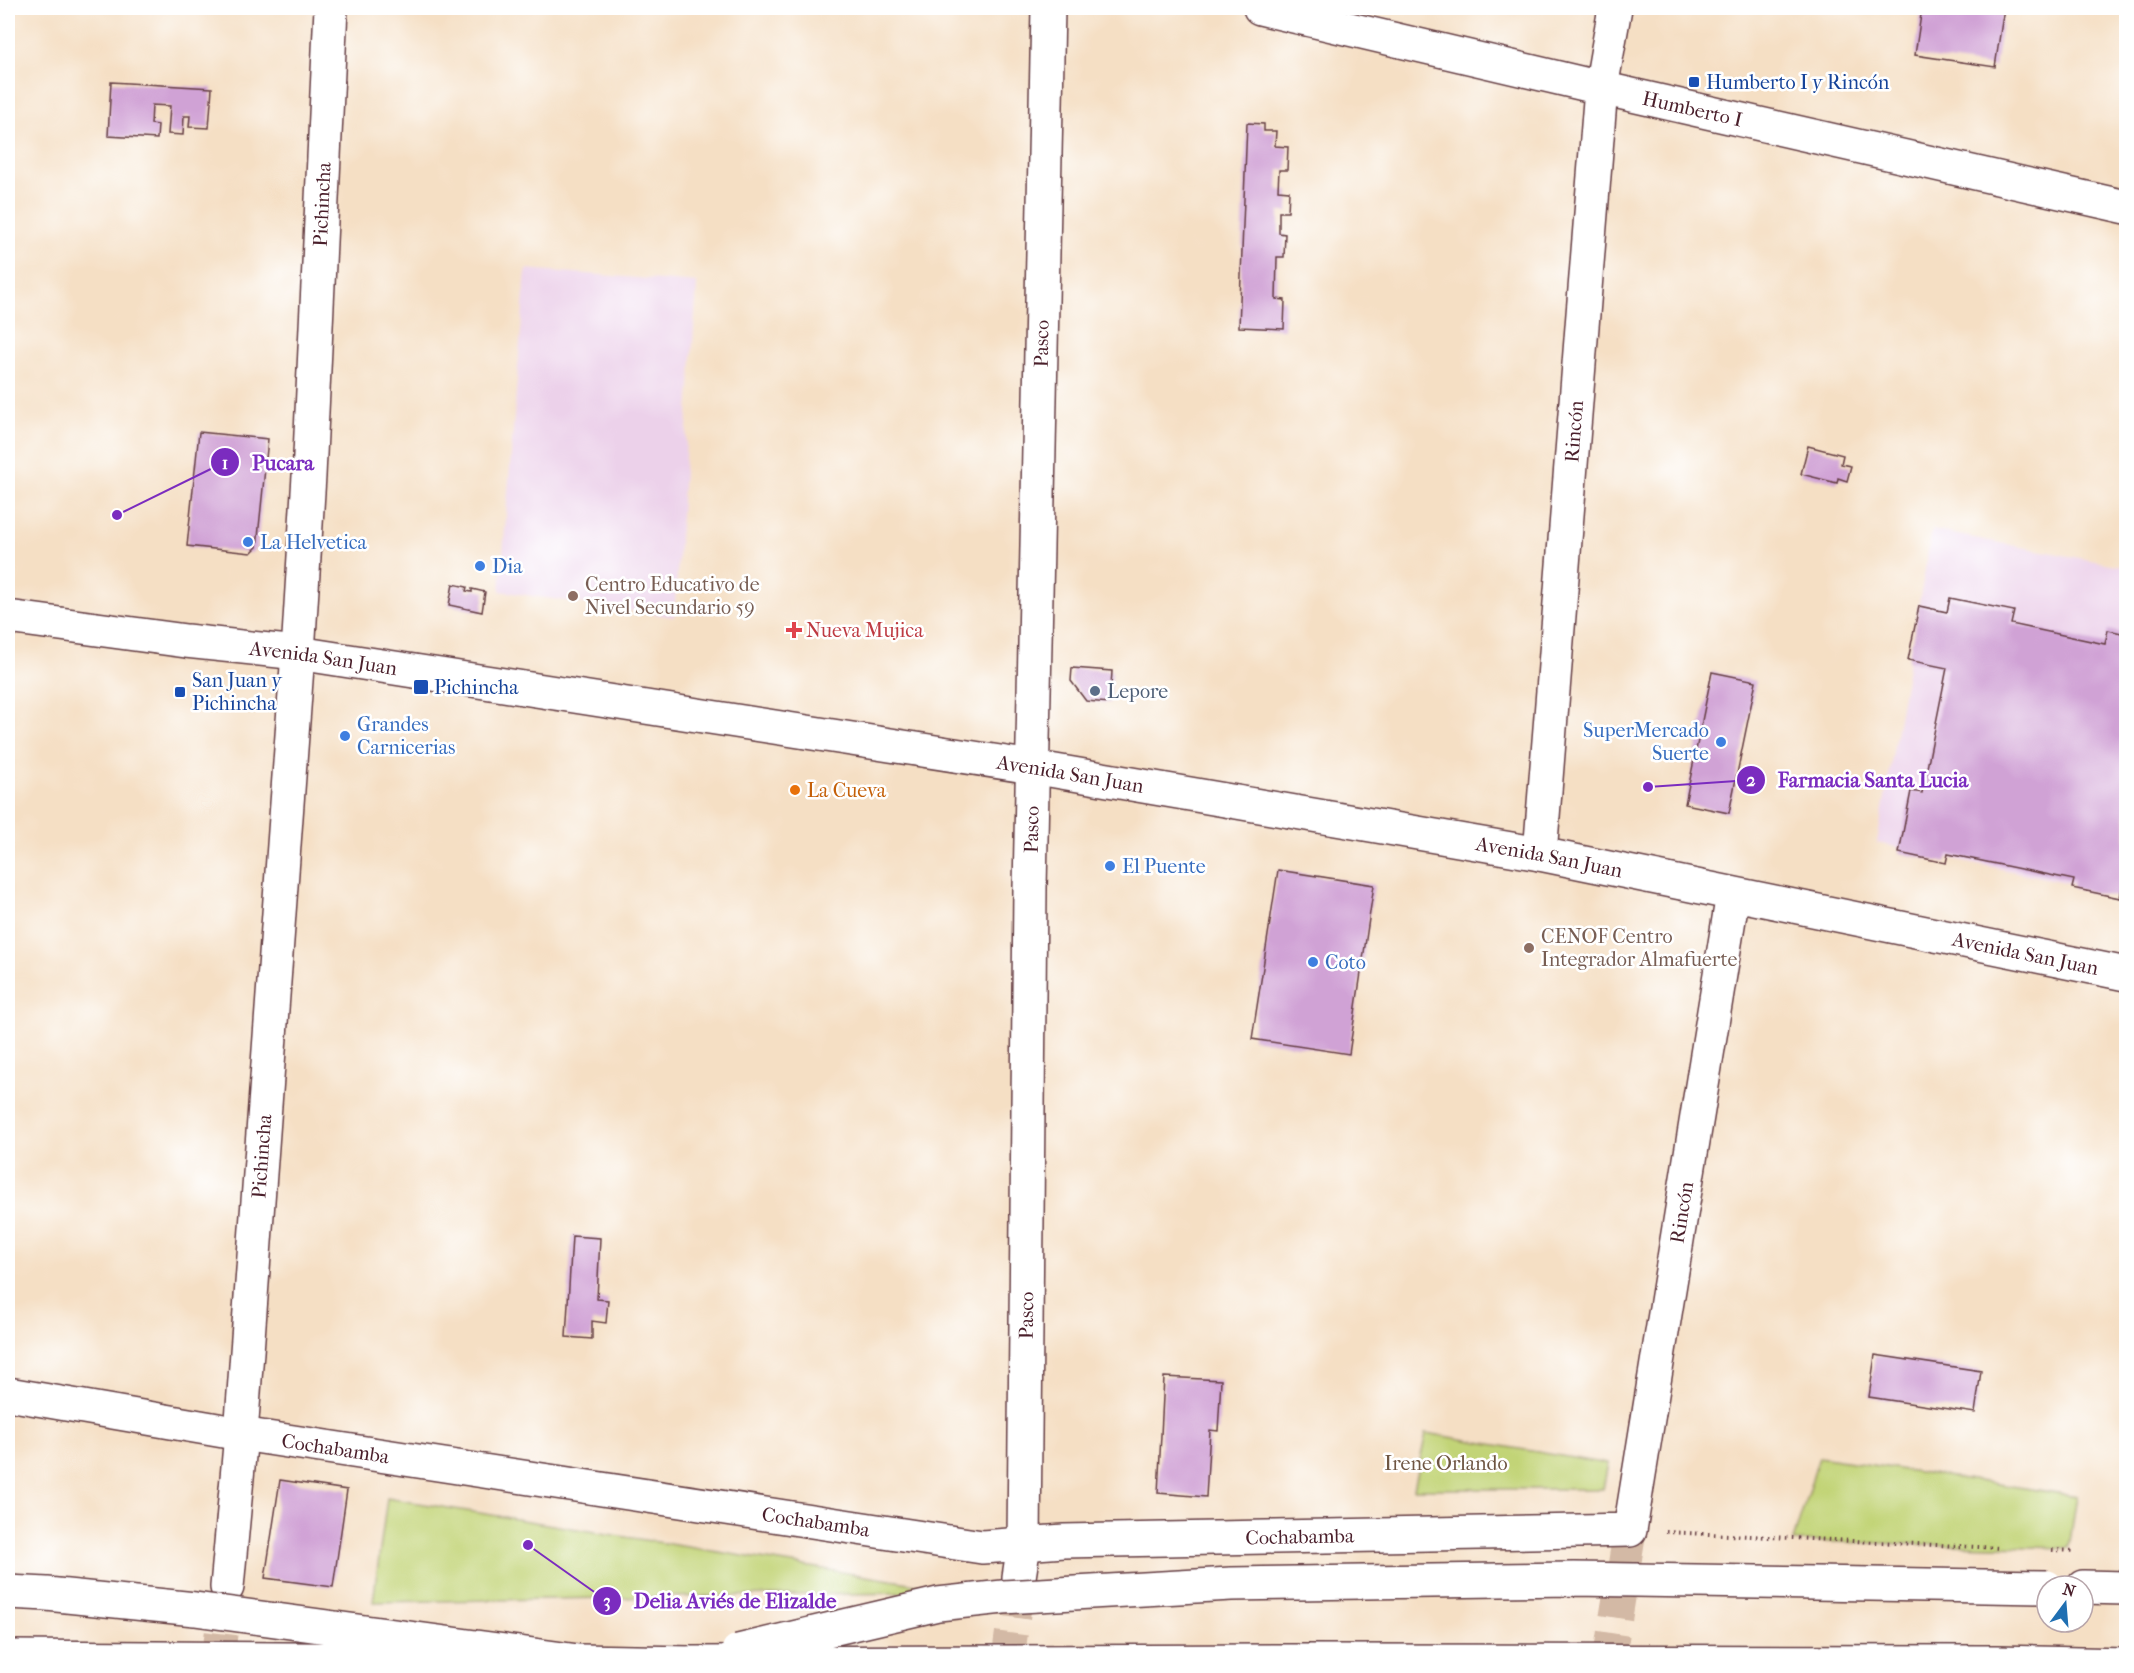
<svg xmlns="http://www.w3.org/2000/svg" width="2134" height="1673" viewBox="0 0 2134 1673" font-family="'IM FELL French Canon',serif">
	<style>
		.built { fill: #ecd1ea }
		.green { fill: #c2d477; stroke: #867a51; stroke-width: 1.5 }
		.building { fill: #d0a2d5 }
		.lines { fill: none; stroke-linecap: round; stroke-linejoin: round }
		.street-tunnel { stroke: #d3b9a5; stroke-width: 33; stroke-dasharray: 33 16; stroke-linecap: butt }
		.street-casing { stroke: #643c42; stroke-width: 36 }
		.primary-casing { stroke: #643c42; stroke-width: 36 }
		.highway-casing { stroke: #643c42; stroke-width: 36 }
		.path { stroke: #643c42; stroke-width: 4; stroke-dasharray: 1.5 4.5; stroke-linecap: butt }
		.street { stroke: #fff; stroke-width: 33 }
		.primary { stroke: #fff; stroke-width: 33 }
		.highway { stroke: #fff; stroke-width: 33 }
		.highway-bridge-casing { stroke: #643c42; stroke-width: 36; stroke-linecap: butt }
		.highway-bridge { stroke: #fff; stroke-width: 33 }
		.transit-dot { fill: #1a4fb4; stroke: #fff; stroke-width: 2 }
		.shop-dot { fill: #3f7fe0; stroke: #fff; stroke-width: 2 }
		.education-dot { fill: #8d6e63; stroke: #fff; stroke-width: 2 }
		.health-dot { fill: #e0444e; stroke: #fff; stroke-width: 2 }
		.service-dot { fill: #5c6f8a; stroke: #fff; stroke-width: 2 }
		.food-dot { fill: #e8710a; stroke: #fff; stroke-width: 2 }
		.labels { text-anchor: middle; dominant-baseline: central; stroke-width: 5; stroke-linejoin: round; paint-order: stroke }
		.transit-label { font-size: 20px; fill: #164399; stroke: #fff; text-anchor: start }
		.street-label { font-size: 20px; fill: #4a1f2b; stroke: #fff }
		.shop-label { font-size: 20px; fill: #366cbe; stroke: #fff; text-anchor: start }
		.education-label { font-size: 20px; fill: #785e54; stroke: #fff; text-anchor: start }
		.health-label { font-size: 20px; fill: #be3a42; stroke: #fff; text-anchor: start }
		.service-label { font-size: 20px; fill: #4e5e75; stroke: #fff; text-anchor: start }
		.food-label { font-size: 20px; fill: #c56008; stroke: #fff; text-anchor: start }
		.park-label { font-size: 20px; fill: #6e5542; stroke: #fff }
		.leader { fill: none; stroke: #7b2cbf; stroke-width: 2 }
		.callout-dot { fill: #7b2cbf; stroke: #fff; stroke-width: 2 }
		.mark-label { font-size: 18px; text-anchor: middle; font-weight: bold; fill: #fff }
		.callout-label { font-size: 21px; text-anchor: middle; font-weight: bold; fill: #7b2cbf; stroke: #fff; stroke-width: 5; stroke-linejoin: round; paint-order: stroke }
	</style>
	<rect width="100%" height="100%" fill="#fff"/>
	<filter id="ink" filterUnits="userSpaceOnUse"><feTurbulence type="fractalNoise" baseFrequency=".0167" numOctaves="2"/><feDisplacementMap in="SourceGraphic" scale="12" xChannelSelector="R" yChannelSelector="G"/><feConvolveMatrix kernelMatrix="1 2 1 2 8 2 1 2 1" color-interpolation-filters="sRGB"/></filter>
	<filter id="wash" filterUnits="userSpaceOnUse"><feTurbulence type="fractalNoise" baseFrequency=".008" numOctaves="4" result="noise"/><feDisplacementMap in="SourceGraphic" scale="24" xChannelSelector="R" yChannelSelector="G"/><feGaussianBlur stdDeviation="1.35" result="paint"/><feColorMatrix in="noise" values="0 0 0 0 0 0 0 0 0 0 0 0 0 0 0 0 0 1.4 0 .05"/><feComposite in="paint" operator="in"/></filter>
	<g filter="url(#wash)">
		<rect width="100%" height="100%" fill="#f5dfc4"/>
		<!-- built -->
		<g class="built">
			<polygon points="526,269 697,283 674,617 500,591"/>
			<polygon points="1932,530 2126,567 2126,895 1877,843"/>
		</g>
		<!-- green -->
		<g class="green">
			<polygon points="1426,1433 1608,1464 1603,1489 1414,1489"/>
			<polygon points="1819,1457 2077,1496 2069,1548 1793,1541"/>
			<polygon points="387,1498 964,1592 373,1602"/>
		</g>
		<g id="blocks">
			<!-- building -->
			<g class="building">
				<polygon points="1922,8 2004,8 1995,67 1915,55"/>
				<polygon points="111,82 212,88 209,128 189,127 190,116 184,116 183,135 168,134 170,106 152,105 151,124 158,125 157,139 108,136"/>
				<polygon points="1247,123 1264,124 1264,131 1276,131 1275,146 1288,147 1287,170 1279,170 1278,190 1289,191 1288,212 1279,212 1279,233 1285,234 1284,257 1277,257 1276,299 1285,300 1284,329 1239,327"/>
				<polygon points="199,432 268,439 257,547 251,553 187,546"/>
				<polygon points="1808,446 1843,455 1841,464 1851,466 1847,481 1838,478 1837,483 1801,474"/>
				<polygon points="453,584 467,587 466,591 472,592 472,589 485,592 482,612 449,605"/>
				<polygon points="1950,598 2014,611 2011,624 2105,644 2108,630 2126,634 2126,867 2120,898 2072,888 2074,880 1948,854 1946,863 1899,853 1911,791 1922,793 1947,668 1908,660 1919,606 1947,612"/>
				<polygon points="1072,668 1112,671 1110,703 1086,701 1071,681"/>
				<polygon points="1712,672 1756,681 1729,813 1685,804"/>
				<polygon points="1278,870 1374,885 1349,1054 1252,1039"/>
				<polygon points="572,1236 600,1238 597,1299 608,1300 606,1323 592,1321 592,1339 566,1337"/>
				<polygon points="1875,1355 1981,1371 1975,1413 1869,1397"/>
				<polygon points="1164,1377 1221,1380 1218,1431 1210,1430 1206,1497 1158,1493"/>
				<polygon points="280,1480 347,1490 333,1587 265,1578"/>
			</g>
		</g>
	</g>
	<g filter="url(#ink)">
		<use href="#blocks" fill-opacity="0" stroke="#643c42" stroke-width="1.5"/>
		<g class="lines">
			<!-- street-tunnel -->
			<g class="street-tunnel">
				<polyline points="217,1666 227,1587"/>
				<polyline points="1007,1666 1019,1577"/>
				<polyline points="1608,1666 1630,1530"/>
			</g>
			<defs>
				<g id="street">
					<path id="s1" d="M1260,8L1601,88L2126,207"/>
					<path id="s2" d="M1540,854L1601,88L1615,8"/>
					<path id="s3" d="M8,1394L241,1434L982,1547L1064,1541L1630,1530L1733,894"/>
					<path id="s4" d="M1019,1577L1024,1544L1030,888L1048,8"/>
					<path id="s5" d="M227,1587L241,1434L298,653L309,476L331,8"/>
				</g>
				<g id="primary">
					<path id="s6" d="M8,617L186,641L298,653L1032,767L1540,854L2126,974"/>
				</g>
				<g id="highway">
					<polyline points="2083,1587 2126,1588"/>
					<polyline points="578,1661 691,1663"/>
				</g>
			</defs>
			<!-- street casing -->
			<use href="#street" class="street-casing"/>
			<!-- primary casing -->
			<use href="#primary" class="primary-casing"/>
			<!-- highway casing -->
			<use href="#highway" class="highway-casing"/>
			<!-- path -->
			<g class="path">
				<polyline points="1666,1532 2000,1548"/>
				<polyline points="2052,1550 2075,1551"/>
			</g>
			<!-- street -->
			<use href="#street" class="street"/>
			<!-- primary -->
			<use href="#primary" class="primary"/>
			<!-- highway -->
			<use href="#highway" class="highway"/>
			<defs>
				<g id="highway-bridge">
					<polyline points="8,1592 47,1594 195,1609 578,1661"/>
					<polyline points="738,1651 938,1604 1003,1597 1231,1584 1574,1579 2047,1587"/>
					<polyline points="8,1657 441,1660"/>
					<polyline points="691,1663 1287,1661 1998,1662 2126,1665"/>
				</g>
			</defs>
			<!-- highway-bridge casing -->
			<use href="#highway-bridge" class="highway-bridge-casing"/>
			<!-- highway-bridge -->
			<use href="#highway-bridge" class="highway-bridge"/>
		</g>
	</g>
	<!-- markers -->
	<g class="transit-dot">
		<rect x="1688" y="76" width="12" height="12" rx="3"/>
		<rect x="413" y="679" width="16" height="16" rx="3"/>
		<rect x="174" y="686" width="12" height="12" rx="3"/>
	</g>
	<g class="shop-dot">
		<circle cx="248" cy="542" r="6"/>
		<circle cx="480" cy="566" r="6"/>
		<circle cx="345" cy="736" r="6"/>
		<circle cx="1721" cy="742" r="6"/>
		<circle cx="1110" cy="866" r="6"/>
		<circle cx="1313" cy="962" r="6"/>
	</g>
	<g class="education-dot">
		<circle cx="573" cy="596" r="6"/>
		<circle cx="1529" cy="948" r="6"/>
	</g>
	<path class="health-dot" d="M791 621h6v6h6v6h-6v6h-6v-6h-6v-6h6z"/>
	<circle class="service-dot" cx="1095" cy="691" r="6"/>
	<circle class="food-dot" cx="795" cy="790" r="6"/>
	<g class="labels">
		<!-- transit labels -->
		<g class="transit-label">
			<text x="1706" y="82">Humberto I y Rincón</text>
			<text x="192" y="680">San Juan y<tspan x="192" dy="23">Pichincha</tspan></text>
			<text x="434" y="687">Pichincha</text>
		</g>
		<!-- street labels -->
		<g class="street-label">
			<text stroke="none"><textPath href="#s1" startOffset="444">Humberto I</textPath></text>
			<text stroke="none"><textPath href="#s5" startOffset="1386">Pichincha</textPath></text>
			<text stroke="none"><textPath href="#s4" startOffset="1234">Pasco</textPath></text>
			<text stroke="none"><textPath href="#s2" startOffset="424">Rincón</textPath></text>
			<text stroke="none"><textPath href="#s6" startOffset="318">Avenida San Juan</textPath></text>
			<text stroke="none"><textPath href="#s6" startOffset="1074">Avenida San Juan</textPath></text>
			<text stroke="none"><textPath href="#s4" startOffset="748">Pasco</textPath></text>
			<text stroke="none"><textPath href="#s6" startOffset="1560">Avenida San Juan</textPath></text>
			<text stroke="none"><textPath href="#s6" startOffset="2046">Avenida San Juan</textPath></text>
			<text stroke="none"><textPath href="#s5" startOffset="432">Pichincha</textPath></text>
			<text stroke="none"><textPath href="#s3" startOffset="1956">Rincón</textPath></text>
			<text stroke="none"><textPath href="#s4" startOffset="262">Pasco</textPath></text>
			<text stroke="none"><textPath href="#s3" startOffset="332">Cochabamba</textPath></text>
			<text stroke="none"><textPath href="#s3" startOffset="818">Cochabamba</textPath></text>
			<text stroke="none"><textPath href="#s3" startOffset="1304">Cochabamba</textPath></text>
		</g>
		<!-- shop labels -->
		<g class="shop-label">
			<text x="260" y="542">La Helvetica</text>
			<text x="492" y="566">Dia</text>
			<text x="357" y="724">Grandes<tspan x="357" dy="23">Carnicerias</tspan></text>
			<text x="1709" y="730" text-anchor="end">SuperMercado<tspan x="1709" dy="23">Suerte</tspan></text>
			<text x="1122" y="866">El Puente</text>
			<text x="1325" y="962">Coto</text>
		</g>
		<!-- education labels -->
		<g class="education-label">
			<text x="585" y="584">Centro Educativo de<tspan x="585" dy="23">Nivel Secundario 59</tspan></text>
			<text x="1541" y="936">CENOF Centro<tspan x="1541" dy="23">Integrador Almafuerte</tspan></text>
		</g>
		<!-- health labels -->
		<g class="health-label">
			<text x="806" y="630">Nueva Mujica</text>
		</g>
		<!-- service labels -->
		<g class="service-label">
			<text x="1107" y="691">Lepore</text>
		</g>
		<!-- food labels -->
		<g class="food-label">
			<text x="807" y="790">La Cueva</text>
		</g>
		<!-- park labels -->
		<g class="park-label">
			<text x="1446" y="1463">Irene Orlando</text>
		</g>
	</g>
	<!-- callouts -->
	<path class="leader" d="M117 515L225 462M1648 787L1751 780M528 1545L607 1601"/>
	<g class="callout-dot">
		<circle cx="117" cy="515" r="6"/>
		<circle cx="1648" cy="787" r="6"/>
		<circle cx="528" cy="1545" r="6"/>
		<circle cx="225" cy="462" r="15"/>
		<circle cx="1751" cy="780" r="15"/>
		<circle cx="607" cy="1601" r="15"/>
	</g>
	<g class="mark-label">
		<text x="225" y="469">1</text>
		<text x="1751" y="786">2</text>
		<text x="607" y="1607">3</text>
	</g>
	<g class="callout-label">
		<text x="283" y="470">Pucara</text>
		<text x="1873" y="787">Farmacia Santa Lucia</text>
		<text x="735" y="1608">Delia Aviés de Elizalde</text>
	</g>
	<!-- margin -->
	<rect width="2134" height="1673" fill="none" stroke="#fff" stroke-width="30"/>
	<!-- north arrow -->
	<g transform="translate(2065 1604) rotate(16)"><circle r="28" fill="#ffffff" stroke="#b7a5aa" stroke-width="1.5"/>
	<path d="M0-4.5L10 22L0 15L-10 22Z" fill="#1f6fb2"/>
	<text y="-9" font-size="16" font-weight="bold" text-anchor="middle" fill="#4a1f2b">N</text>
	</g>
</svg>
